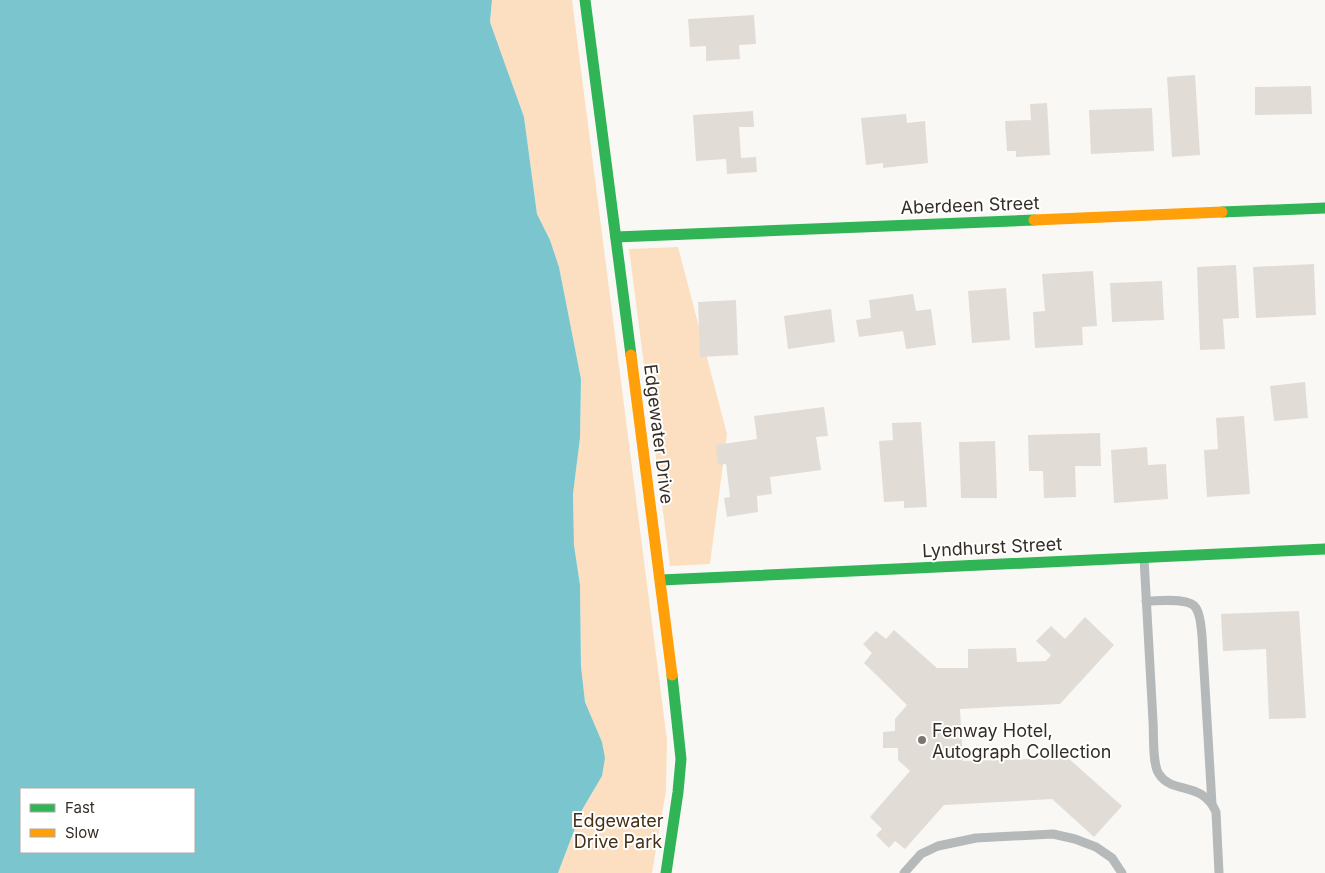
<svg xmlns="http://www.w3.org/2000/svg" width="1325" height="873" viewBox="0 0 1325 873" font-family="Inter,sans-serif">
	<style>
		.green { fill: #fbdfc0 }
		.water { fill: #7bc6ce; fill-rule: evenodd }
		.building { fill: #e1dcd6 }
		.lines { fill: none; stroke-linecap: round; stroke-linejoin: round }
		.lane { stroke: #b5b9ba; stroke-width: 9 }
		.fast { stroke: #30b455; stroke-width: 11 }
		.slow { stroke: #ff9f0a; stroke-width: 11 }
		.poi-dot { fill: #7b756e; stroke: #fff; stroke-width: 2 }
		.labels { text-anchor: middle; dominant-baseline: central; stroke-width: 4; stroke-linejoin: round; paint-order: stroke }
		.street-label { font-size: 18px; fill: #362e26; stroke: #fff }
		.poi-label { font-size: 18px; fill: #362e26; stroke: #fff; text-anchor: start }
		.park-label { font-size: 18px; fill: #452f15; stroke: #fff }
	</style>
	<rect width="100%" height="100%" fill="#faf8f5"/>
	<!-- green -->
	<g class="green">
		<polygon points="492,0 572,0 667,740 666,791 652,873 558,873 582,810 602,776 602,742 585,702 581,666 580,585 574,545 573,494 580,438 581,379 559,267 550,240 537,214 524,117 490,22"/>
		<polygon points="678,247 727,434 710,564 670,566 629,249"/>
	</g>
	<!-- water -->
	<path class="water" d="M0,0H492L490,22L524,117L537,214L550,240L559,267L581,379L580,438L573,494L574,545L580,585L581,666L585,702L602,742L605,758L602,776L582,810L558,873H0ZM21,789H194V852H21Z"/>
	<!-- building -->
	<g class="building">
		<polygon points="754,15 756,44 739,45 740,59 706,61 706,46 690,47 688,19"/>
		<polygon points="1195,75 1200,155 1172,157 1167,77"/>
		<polygon points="1311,86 1312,114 1255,115 1255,87"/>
		<polygon points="1047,103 1050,155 1016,157 1016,151 1007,151 1005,121 1031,120 1030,104"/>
		<polygon points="1152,108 1154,151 1091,154 1089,110"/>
		<polygon points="753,111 754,127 739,127 741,158 756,157 757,172 727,174 726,159 696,161 693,115"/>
		<polygon points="906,114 907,123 925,121 928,163 883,168 883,163 866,165 861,118"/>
		<polygon points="1314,264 1316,315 1256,318 1253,267"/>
		<polygon points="1236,265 1239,318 1223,319 1225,349 1200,350 1197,267"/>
		<polygon points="1093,271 1097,326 1082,327 1083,345 1035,348 1033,312 1045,311 1042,274"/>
		<polygon points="1162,281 1164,320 1112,322 1110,283"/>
		<polygon points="1006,288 1010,340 972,343 968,291"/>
		<polygon points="913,294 916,311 931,309 936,345 906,349 903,331 859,337 856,320 871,318 869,300"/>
		<polygon points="736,300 738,355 700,357 698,302"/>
		<polygon points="831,309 835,342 788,349 784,316"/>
		<polygon points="1305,382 1308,418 1274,421 1270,386"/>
		<polygon points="824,407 828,436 816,437 821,470 770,477 772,494 757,496 758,512 727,517 724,498 730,497 726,464 718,465 716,445 757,439 754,416"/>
		<polygon points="1244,416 1250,494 1207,497 1204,450 1218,449 1216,418"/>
		<polygon points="921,422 927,507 904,508 904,501 884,502 879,441 893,440 892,423"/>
		<polygon points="1100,433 1101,466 1075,466 1076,497 1044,498 1043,471 1029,471 1028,435"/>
		<polygon points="995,441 997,498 961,498 959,442"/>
		<polygon points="1147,447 1148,465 1166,464 1168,499 1114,503 1111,450"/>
		<polygon points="1299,611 1306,718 1269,719 1266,649 1223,651 1221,614"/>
		<polygon points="1085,617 1114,645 1060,704 960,709 963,761 1068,758 1122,806 1094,837 1052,799 944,805 905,849 895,841 889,848 876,835 882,829 870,817 910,771 898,760 898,748 883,748 883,732 895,731 895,719 907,705 864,663 872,653 863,644 876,631 886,639 894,630 937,668 968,668 968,649 1016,648 1017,662 1046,661 1051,655 1036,641 1051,626 1065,639"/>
	</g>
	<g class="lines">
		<!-- lane -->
		<g class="lane">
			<path d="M1144,558C1147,612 1150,667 1153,721C1154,734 1152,764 1159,774C1172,795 1202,780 1216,812L1219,873"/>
			<path d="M1146,601C1159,601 1190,597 1196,608C1201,616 1201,627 1202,636L1212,804"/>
			<polyline points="904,873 921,854 938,846 976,838 1053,834 1075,839 1096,847 1112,858 1122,873"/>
		</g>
		<!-- fast -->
		<g class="fast">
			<polyline points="585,0 631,355"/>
			<polyline points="1222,212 1325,208"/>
			<polyline points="616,237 1034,220"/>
			<polyline points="661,580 1325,549"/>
			<polyline points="666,873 678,792 681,759 672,675"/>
		</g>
		<!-- slow -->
		<g class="slow">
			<polyline points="1034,220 1222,212"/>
			<polyline points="631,355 672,675"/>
		</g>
	</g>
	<!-- markers -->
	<circle class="poi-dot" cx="922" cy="740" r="5"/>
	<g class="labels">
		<!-- street labels -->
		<g class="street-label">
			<text transform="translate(970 205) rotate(-2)">Aberdeen Street</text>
			<text transform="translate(659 434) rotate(83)">Edgewater Drive</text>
			<text transform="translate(992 547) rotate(-3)">Lyndhurst Street</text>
		</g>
		<!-- poi labels -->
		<g class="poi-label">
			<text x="932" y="730">Fenway Hotel,<tspan x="932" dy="21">Autograph Collection</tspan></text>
		</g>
		<!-- park labels -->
		<g class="park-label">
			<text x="618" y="820">Edgewater<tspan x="618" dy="21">Drive Park</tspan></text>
		</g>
	</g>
	<!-- legend -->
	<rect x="20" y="788" width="175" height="65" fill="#ffffff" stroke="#afaba8"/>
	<rect x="30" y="804" width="25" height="8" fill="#30b455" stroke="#afaba8"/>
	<text x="65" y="813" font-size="15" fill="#362e26">Fast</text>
	<rect x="30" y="829" width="25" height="8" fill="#ff9f0a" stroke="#afaba8"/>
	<text x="65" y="838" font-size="15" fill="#362e26">Slow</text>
</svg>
